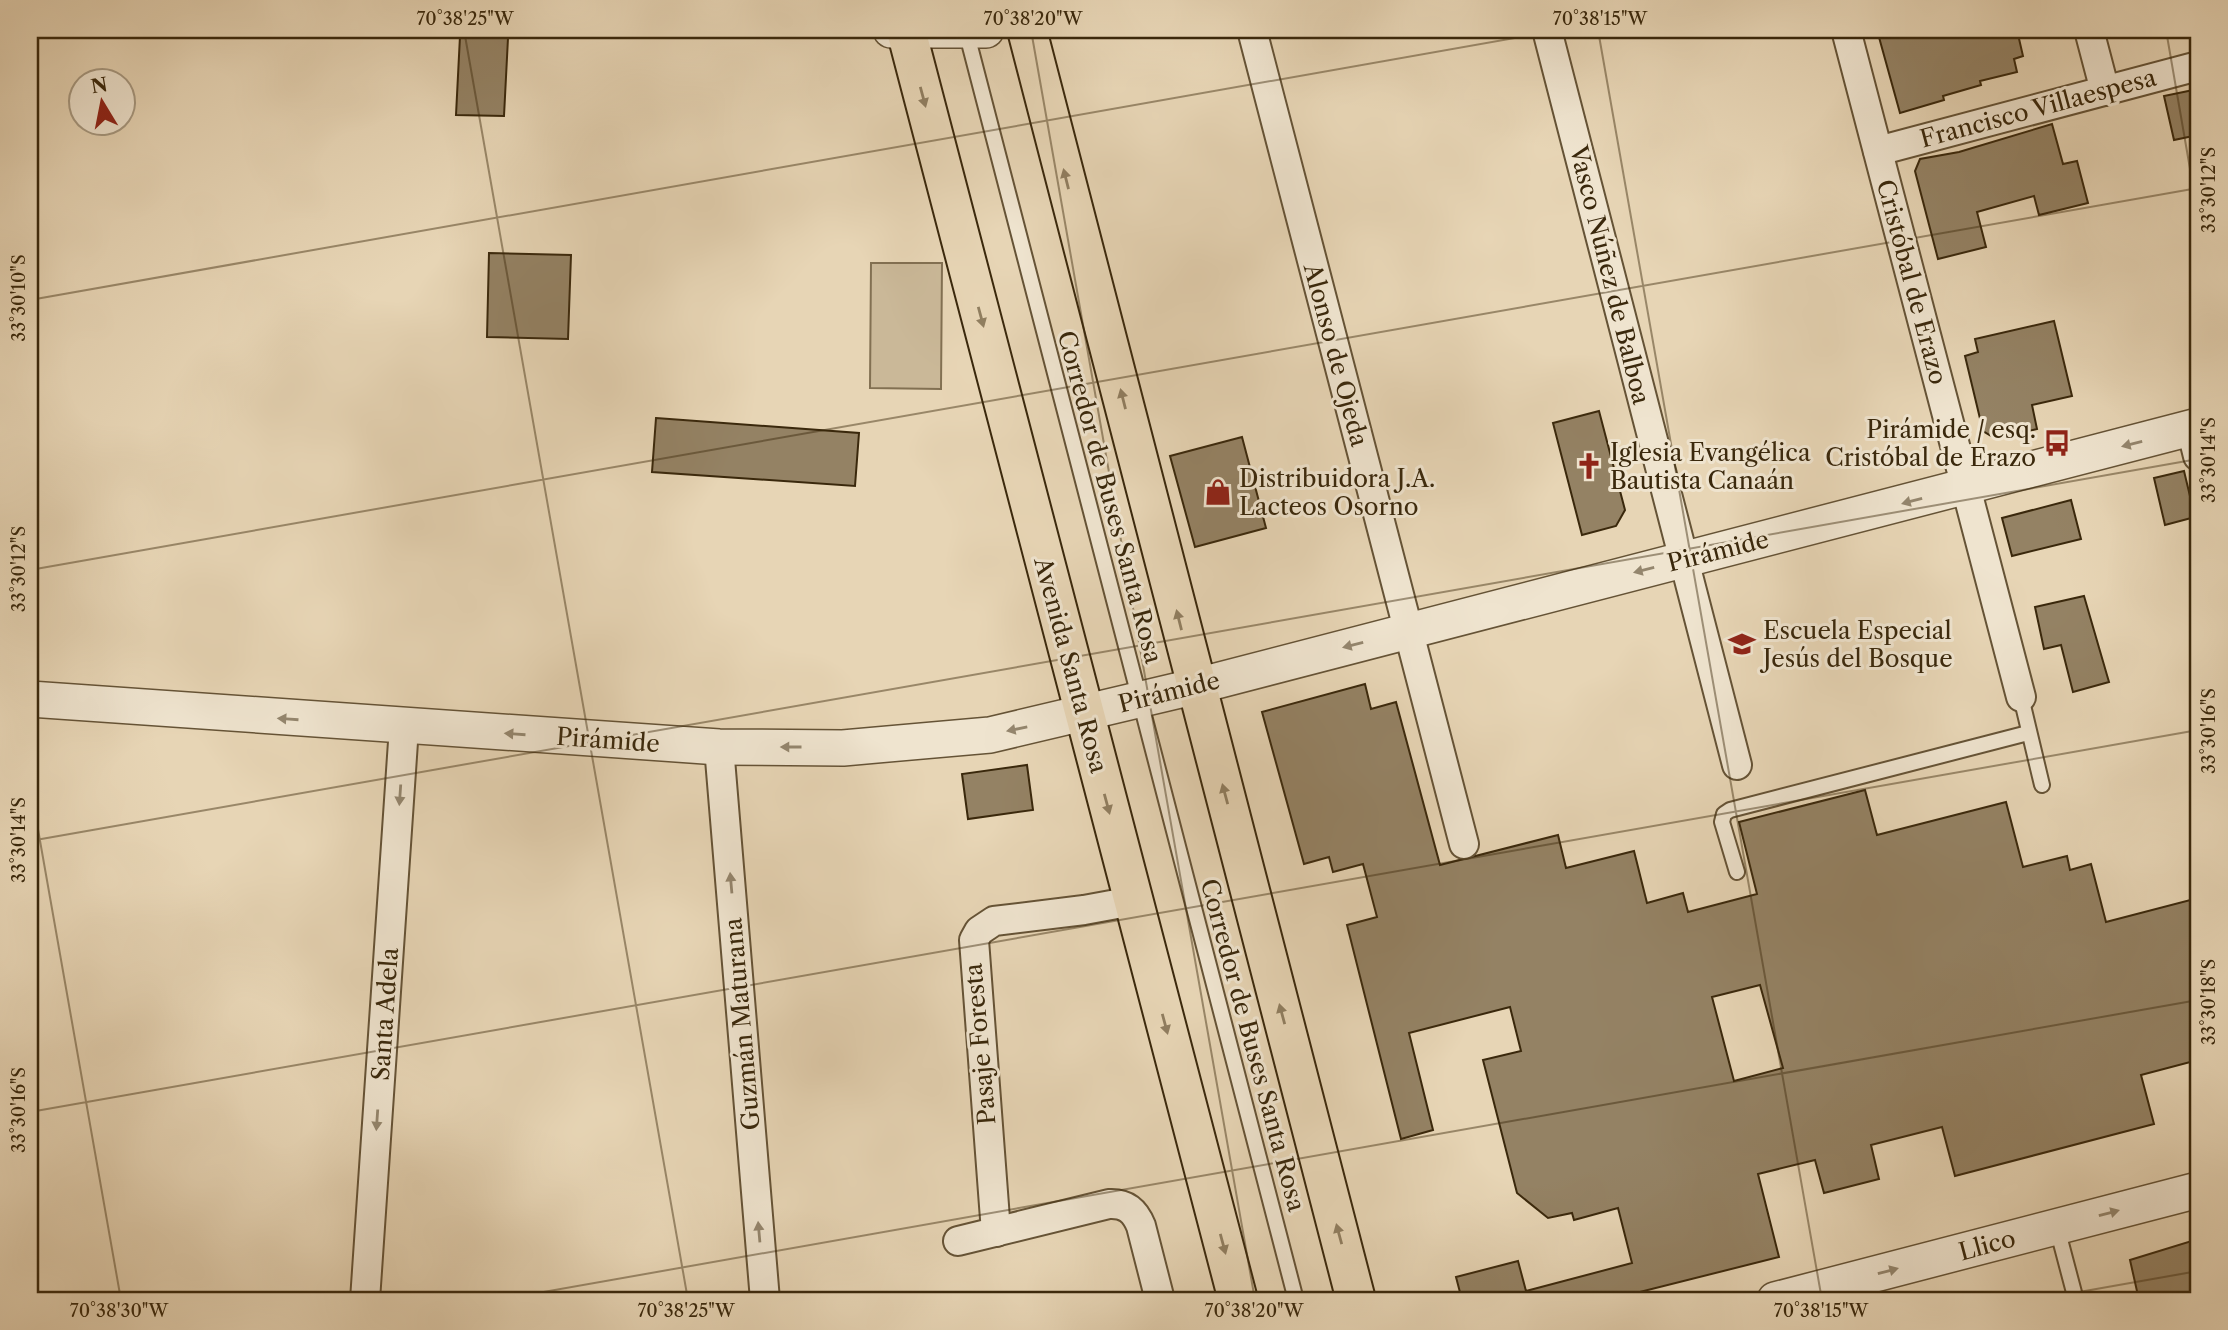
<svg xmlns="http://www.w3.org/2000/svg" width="2228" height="1330" viewBox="0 0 2228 1330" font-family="'Libre Caslon Text',serif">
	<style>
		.park { fill: #cab898; stroke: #827052; stroke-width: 2 }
		.building { fill: #948264; stroke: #3a280c; stroke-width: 2; fill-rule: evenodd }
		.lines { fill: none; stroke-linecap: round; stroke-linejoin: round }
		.service-casing { stroke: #655336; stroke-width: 18 }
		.minor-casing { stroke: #655336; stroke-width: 32 }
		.tertiary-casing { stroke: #655336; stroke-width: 38 }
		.primary-casing { stroke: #3a280c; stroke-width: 42 }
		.service { stroke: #efe4cf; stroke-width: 14 }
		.minor { stroke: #efe4cf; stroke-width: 28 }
		.tertiary { stroke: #efe4cf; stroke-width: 35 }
		.primary { stroke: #e7d5b5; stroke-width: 38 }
		.oneway { fill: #907e60 }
		.oneway2 { fill: #94866e }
		.ticks { fill: none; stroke: #3a280c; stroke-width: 2; stroke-opacity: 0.45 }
		.labels { text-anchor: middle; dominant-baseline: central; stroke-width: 6; stroke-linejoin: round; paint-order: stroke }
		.street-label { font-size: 24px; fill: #3a280c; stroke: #efe4cf }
		.poi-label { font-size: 24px; fill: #3a280c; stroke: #efe4cf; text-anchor: start }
		.neatline { fill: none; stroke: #3a280c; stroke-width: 2.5 }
		.ticks-label { font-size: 18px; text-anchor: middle; fill: #3a280c }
	</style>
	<rect width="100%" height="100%" fill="#e7d5b5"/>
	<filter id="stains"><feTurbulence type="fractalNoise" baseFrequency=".00286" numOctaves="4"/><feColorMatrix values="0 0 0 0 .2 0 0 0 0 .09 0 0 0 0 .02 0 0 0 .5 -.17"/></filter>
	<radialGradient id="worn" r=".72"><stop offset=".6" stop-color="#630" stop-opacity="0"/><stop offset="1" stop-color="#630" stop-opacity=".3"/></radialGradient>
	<!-- park -->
	<polygon class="park" points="871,263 942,263 941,389 870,388"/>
	<!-- building -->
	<g class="building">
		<polygon points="1877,30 1960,30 1962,36 1993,30 2017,30 2023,56 2014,59 2017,72 1980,81 1981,85 1943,96 1944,100 1900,113"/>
		<polygon points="460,36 508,38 504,116 456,115"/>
		<polygon points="2198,89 2198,135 2174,140 2164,96"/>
		<polygon points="2052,124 2063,164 2077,161 2088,203 2039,215 2034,196 1977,212 1986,247 1938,259 1915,171 1920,159 1959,152"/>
		<polygon points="489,253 571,255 568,339 487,337"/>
		<polygon points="2054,321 2072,396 2032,405 2037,429 1996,439 1983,431 1965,356 1978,352 1975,339"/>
		<polygon points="1599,411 1625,510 1616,526 1582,535 1553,423"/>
		<polygon points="656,418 859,433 855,486 652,472"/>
		<polygon points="1242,437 1266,528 1195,547 1170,456"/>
		<polygon points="2184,471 2195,517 2165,525 2154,478"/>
		<polygon points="2071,500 2081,539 2012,556 2002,518"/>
		<polygon points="2084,596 2109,682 2073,692 2061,645 2044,649 2035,607"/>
		<path d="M1365,684L1371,709L1396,702L1440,865L1558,835L1566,868L1634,851L1647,903L1683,893L1688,912L1757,894L1739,822L1865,790L1877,835L2006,802L2023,867L2067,856L2070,870L2091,864L2106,922L2198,898V1060L2141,1075L2154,1124L1955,1176L1942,1127L1871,1145L1879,1179L1824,1193L1815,1160L1758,1174L1779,1257L1608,1300H1462L1456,1277L1518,1261L1526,1291L1632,1263L1618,1208L1574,1220L1572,1213L1548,1218L1517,1193L1483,1060L1521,1051L1510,1007L1409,1033L1433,1130L1401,1139L1347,925L1377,917L1363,864L1333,872L1329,857L1304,864L1262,712ZM1760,985L1783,1068L1734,1081L1712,997Z"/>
		<polygon points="1027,765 1033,810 968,819 962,774"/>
		<polygon points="2198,1239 2198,1300 2139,1300 2130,1260"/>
	</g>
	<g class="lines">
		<defs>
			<g id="service">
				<polyline points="966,31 1296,1300"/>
				<polyline points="2021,697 2042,785"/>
				<polyline points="1737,872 1722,822 1724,814 1730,810 2028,733"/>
				<polyline points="2057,1228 2076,1300"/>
			</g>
			<g id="minor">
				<polyline points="1252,30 1464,844"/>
				<polyline points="1547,30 1737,765"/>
				<polyline points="1846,30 2021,697"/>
				<polyline points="2089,30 2105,91"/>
				<polyline points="1878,151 2198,66"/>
				<polyline points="2191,428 2198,456"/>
				<polyline points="719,747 765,1300"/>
				<polyline points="996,1232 974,940 979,931 994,921 1084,910 1133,901"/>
				<path d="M958,1241L1109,1204C1126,1203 1135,1211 1141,1226L1160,1300"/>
				<polyline points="365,1300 404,727"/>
			</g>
			<g id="tertiary">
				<polyline points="891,30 986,30"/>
				<polyline points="30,699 719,747 843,748 990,735 1197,686 2198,426"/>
				<polyline points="1775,1300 2198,1190"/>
			</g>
			<g id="primary">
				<polyline points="906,30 1238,1300"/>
				<polyline points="1027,30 1356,1300"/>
			</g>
		</defs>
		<!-- service casing -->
		<use href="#service" class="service-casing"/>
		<!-- minor casing -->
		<use href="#minor" class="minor-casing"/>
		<!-- tertiary casing -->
		<use href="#tertiary" class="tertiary-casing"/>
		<!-- primary casing -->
		<use href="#primary" class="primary-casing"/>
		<!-- service -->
		<use href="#service" class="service"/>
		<!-- minor -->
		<use href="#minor" class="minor"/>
		<!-- tertiary -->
		<use href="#tertiary" class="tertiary"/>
		<!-- primary -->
		<use href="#primary" class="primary"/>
	</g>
	<!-- one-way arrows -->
	<defs><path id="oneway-solid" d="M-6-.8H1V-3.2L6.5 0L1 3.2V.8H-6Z" transform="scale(1.75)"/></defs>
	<g class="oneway">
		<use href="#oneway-solid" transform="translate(923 97) rotate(75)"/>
		<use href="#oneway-solid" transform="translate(1066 179) rotate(-104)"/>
		<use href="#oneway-solid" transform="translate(981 317) rotate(75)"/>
		<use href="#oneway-solid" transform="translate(1123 399) rotate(-104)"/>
		<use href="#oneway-solid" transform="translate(1179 620) rotate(-104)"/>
		<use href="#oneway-solid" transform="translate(1225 794) rotate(-105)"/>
		<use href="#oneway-solid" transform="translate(1107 804) rotate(75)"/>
		<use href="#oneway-solid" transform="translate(1282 1014) rotate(-105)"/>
		<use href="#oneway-solid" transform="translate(1165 1024) rotate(75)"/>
		<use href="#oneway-solid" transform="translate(1339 1234) rotate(-105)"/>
		<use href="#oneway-solid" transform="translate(1223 1244) rotate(75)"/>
	</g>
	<g class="oneway2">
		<use href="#oneway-solid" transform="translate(2132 444) rotate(166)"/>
		<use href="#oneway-solid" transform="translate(1912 501) rotate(165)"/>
		<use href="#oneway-solid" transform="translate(1644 570) rotate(166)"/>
		<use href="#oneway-solid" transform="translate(1353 645) rotate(166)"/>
		<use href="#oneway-solid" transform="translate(288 719) rotate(-176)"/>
		<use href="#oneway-solid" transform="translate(1017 729) rotate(168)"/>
		<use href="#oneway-solid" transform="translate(515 734) rotate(-176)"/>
		<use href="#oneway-solid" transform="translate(791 747) rotate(-180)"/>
		<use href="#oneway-solid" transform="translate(400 795) rotate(94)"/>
		<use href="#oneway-solid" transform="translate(731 883) rotate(-95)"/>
		<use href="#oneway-solid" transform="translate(377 1120) rotate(94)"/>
		<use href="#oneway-solid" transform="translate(2109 1213) rotate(-15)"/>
		<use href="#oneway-solid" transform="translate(759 1232) rotate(-95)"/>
		<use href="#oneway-solid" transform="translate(1888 1271) rotate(-15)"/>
	</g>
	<!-- ticks -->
	<path class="ticks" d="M464,30L688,1300M1031,30L1255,1300M1598,30L1822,1300M2166,30L2198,215M30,300L1560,30M30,570L2198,188M30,784L121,1300M30,841L2198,459M30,1112L2198,730M498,1300L2198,1000M2034,1300L2198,1271"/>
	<!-- icons -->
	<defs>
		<symbol id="bus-bare" viewBox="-9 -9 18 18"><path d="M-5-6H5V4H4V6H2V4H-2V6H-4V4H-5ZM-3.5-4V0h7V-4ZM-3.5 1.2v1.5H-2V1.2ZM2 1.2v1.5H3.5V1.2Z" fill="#8f2418" stroke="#efe4cf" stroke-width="2.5" paint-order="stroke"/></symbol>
		<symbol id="church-bare" viewBox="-9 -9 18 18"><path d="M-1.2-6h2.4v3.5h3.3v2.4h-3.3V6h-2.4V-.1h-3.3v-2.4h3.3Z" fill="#8f2418" stroke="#efe4cf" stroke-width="2.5" paint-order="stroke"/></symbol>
		<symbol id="shop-bare" viewBox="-9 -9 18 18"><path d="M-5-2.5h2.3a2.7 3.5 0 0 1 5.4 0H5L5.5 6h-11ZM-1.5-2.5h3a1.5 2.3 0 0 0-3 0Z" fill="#8f2418" stroke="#efe4cf" stroke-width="2.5" paint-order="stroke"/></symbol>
		<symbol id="school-bare" viewBox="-9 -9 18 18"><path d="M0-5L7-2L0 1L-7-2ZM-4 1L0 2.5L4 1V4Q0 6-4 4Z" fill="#8f2418" stroke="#efe4cf" stroke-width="2.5" paint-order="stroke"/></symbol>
	</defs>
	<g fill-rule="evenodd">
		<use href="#bus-bare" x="2038" y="424" width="38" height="38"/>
		<use href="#church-bare" x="1570" y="447" width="38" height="38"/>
		<use href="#shop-bare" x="1199" y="473" width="38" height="38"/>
		<use href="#school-bare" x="1723" y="625" width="38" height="38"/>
	</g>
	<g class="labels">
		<!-- street labels -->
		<g class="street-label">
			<text transform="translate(2038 108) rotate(-15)">Francisco Villaespesa</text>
			<text transform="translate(1610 275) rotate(76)">Vasco Núñez de Balboa</text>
			<text transform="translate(1912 282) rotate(75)">Cristóbal de Erazo</text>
			<text transform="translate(1336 355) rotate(75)">Alonso de Ojeda</text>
			<text transform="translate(1110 497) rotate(75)">Corredor de Buses Santa Rosa</text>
			<text transform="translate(1718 551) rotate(-14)">Pirámide</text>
			<text transform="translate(1071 665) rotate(75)">Avenida Santa Rosa</text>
			<text transform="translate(1169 692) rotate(-14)">Pirámide</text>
			<text transform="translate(608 740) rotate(4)">Pirámide</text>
			<text transform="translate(385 1014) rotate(-86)">Santa Adela</text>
			<text transform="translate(742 1024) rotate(-95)">Guzmán Maturana</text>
			<text transform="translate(980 1044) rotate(-95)">Pasaje Foresta</text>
			<text transform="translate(1253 1045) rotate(75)">Corredor de Buses Santa Rosa</text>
			<text transform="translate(1987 1245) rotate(-15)">Llico</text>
		</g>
		<!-- poi labels -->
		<g class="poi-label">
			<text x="2036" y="429" text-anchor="end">Pirámide / esq.<tspan x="2036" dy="28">Cristóbal de Erazo</tspan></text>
			<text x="1610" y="452">Iglesia Evangélica<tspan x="1610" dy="28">Bautista Canaán</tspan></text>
			<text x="1239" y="478">Distribuidora J.A.<tspan x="1239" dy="28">Lacteos Osorno</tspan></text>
			<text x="1763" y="630">Escuela Especial<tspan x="1763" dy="28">Jesús del Bosque</tspan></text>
		</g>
	</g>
	<!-- margin -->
	<rect width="2228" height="1330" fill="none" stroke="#e7d5b5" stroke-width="77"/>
	<!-- north arrow -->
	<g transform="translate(102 102) rotate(350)"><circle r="33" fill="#efe4cf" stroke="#a79981" stroke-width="2"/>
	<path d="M0-5L12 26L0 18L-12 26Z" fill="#8f2418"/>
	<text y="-10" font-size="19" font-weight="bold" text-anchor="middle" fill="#3a280c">N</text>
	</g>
	<rect x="38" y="38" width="2152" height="1254" class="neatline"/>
	<g class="ticks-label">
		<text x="465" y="25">70°38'25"W</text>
		<text x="1033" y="25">70°38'20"W</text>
		<text x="1600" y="25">70°38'15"W</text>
		<text transform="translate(2209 190) rotate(-90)" y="6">33°30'12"S</text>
		<text transform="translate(19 298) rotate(-90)" y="6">33°30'10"S</text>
		<text transform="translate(2209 460) rotate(-90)" y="6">33°30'14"S</text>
		<text transform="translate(19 569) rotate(-90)" y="6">33°30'12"S</text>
		<text transform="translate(2209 731) rotate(-90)" y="6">33°30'16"S</text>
		<text transform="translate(19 840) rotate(-90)" y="6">33°30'14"S</text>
		<text transform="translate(2209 1002) rotate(-90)" y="6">33°30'18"S</text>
		<text transform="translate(19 1110) rotate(-90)" y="6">33°30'16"S</text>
		<text x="119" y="1317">70°38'30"W</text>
		<text x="686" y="1317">70°38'25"W</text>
		<text x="1254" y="1317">70°38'20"W</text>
		<text x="1821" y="1317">70°38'15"W</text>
	</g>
	<rect width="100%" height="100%" filter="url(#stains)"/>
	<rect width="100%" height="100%" fill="url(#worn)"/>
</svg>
